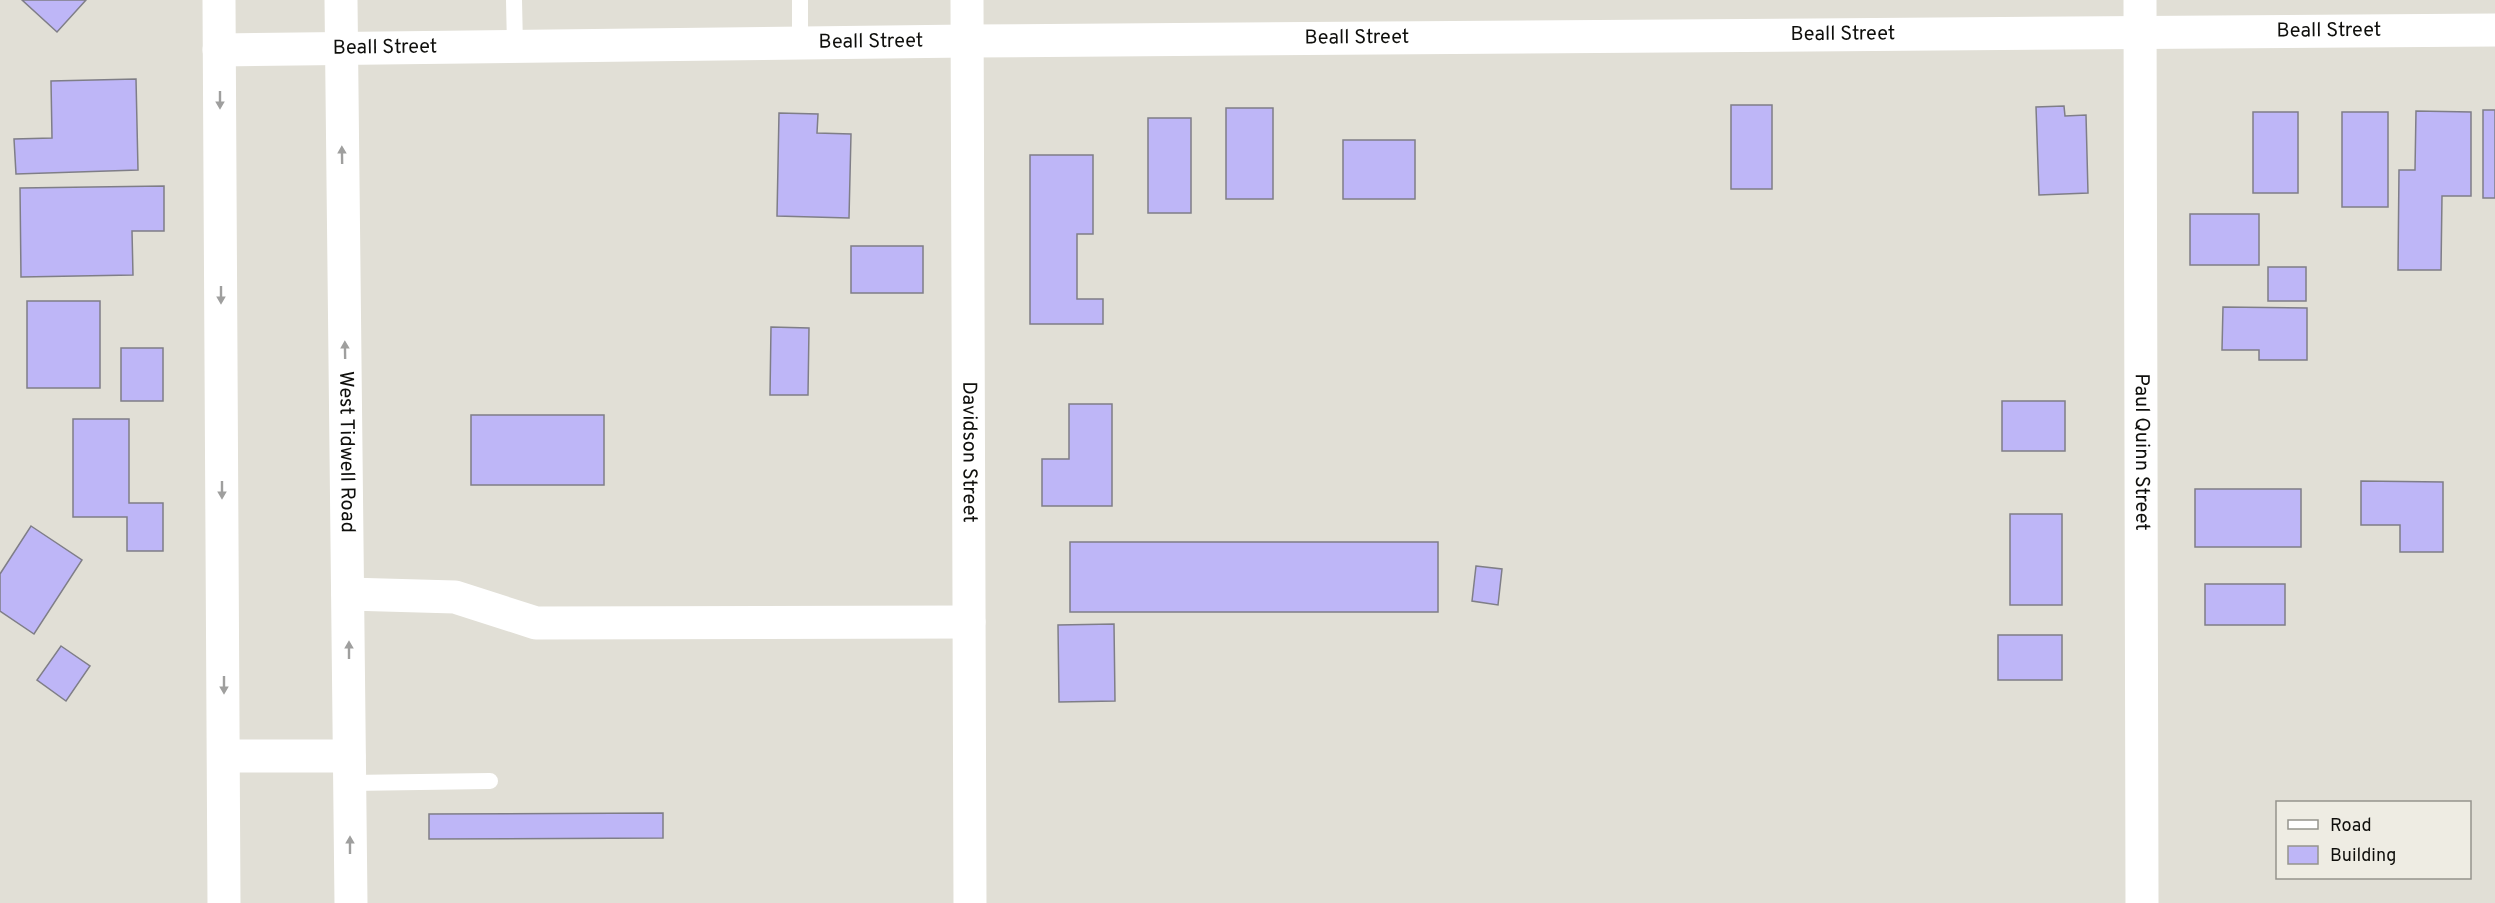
<svg xmlns="http://www.w3.org/2000/svg" width="2495" height="903" viewBox="0 0 2495 903" font-family="Overpass,sans-serif">
	<style>
		.building { fill: #beb6f7; stroke: #7f7e87; stroke-width: 1.5 }
		.lines { fill: none; stroke-linecap: round; stroke-linejoin: round }
		.service { stroke: #fff; stroke-width: 16 }
		.minor { stroke: #fff; stroke-width: 33 }
		.secondary { stroke: #fff; stroke-width: 33 }
		.oneway { fill: #9f9f9e }
		.labels { text-anchor: middle; dominant-baseline: central; stroke-width: 5; stroke-linejoin: round; paint-order: stroke }
		.street-label { font-size: 20px; fill: #0f0f0c; stroke: #eeece3 }
	</style>
	<rect width="100%" height="100%" fill="#e1dfd6"/>
	<!-- building -->
	<g class="building">
		<polygon points="22,0 86,0 57,32"/>
		<polygon points="136,79 138,170 16,174 14,139 52,138 51,81"/>
		<rect x="1731" y="105" width="41" height="84"/>
		<polygon points="2064,106 2065,116 2086,115 2088,193 2039,195 2036,107"/>
		<rect x="1226" y="108" width="47" height="91"/>
		<rect x="2483" y="110" width="12" height="88"/>
		<polygon points="2416,111 2471,112 2471,196 2442,196 2441,270 2398,270 2399,170 2415,170"/>
		<rect x="2253" y="112" width="45" height="81"/>
		<rect x="2342" y="112" width="46" height="95"/>
		<polygon points="779,113 818,114 817,133 851,134 849,218 777,216"/>
		<rect x="1148" y="118" width="43" height="95"/>
		<rect x="1343" y="140" width="72" height="59"/>
		<polygon points="1030,155 1093,155 1093,234 1077,234 1077,299 1103,299 1103,324 1030,324"/>
		<polygon points="164,186 164,231 132,231 133,275 21,277 20,188"/>
		<rect x="2190" y="214" width="69" height="51"/>
		<rect x="851" y="246" width="72" height="47"/>
		<rect x="2268" y="267" width="38" height="34"/>
		<rect x="27" y="301" width="73" height="87"/>
		<polygon points="2223,307 2307,308 2307,360 2259,360 2259,350 2222,350"/>
		<polygon points="771,327 809,328 808,395 770,395"/>
		<rect x="121" y="348" width="42" height="53"/>
		<rect x="2002" y="401" width="63" height="50"/>
		<polygon points="1069,404 1112,404 1112,506 1042,506 1042,459 1069,459"/>
		<rect x="471" y="415" width="133" height="70"/>
		<polygon points="73,419 129,419 129,503 163,503 163,551 127,551 127,517 73,517"/>
		<polygon points="2361,481 2443,482 2443,552 2400,552 2400,525 2361,525"/>
		<rect x="2195" y="489" width="106" height="58"/>
		<rect x="2010" y="514" width="52" height="91"/>
		<polygon points="31,526 82,560 34,634 0,611 0,574"/>
		<rect x="1070" y="542" width="368" height="70"/>
		<polygon points="1476,566 1502,569 1498,605 1472,601"/>
		<rect x="2205" y="584" width="80" height="41"/>
		<polygon points="1114,624 1115,701 1059,702 1058,625"/>
		<rect x="1998" y="635" width="64" height="45"/>
		<polygon points="61,646 90,666 66,701 37,680"/>
		<polygon points="663,813 663,838 429,839 429,814"/>
	</g>
	<g class="lines">
		<!-- service -->
		<g class="service">
			<polyline points="514,0 515,46"/>
			<polyline points="800,0 800,43"/>
			<polyline points="350,783 490,781"/>
		</g>
		<!-- minor -->
		<g class="minor">
			<path id="s1" d="M967,0L970,903"/>
			<path id="s2" d="M2140,0L2142,903"/>
			<path id="s3" d="M219,50L968,41L2495,30"/>
			<polyline points="348,594 455,597 536,623 969,622"/>
		</g>
		<!-- secondary -->
		<g class="secondary">
			<polyline points="219,0 224,903"/>
			<path id="s4" d="M341,0L351,903"/>
			<polyline points="224,756 349,756"/>
		</g>
	</g>
	<!-- one-way arrows -->
	<defs><path id="oneway-solid" d="M-6-.8H1V-3.2L6.5 0L1 3.2V.8H-6Z" transform="scale(1.5)"/></defs>
	<g class="oneway">
		<use href="#oneway-solid" transform="translate(220 100) rotate(90)"/>
		<use href="#oneway-solid" transform="translate(342 155) rotate(-91)"/>
		<use href="#oneway-solid" transform="translate(221 295) rotate(90)"/>
		<use href="#oneway-solid" transform="translate(345 350) rotate(-91)"/>
		<use href="#oneway-solid" transform="translate(222 490) rotate(90)"/>
		<use href="#oneway-solid" transform="translate(349 650) rotate(-90)"/>
		<use href="#oneway-solid" transform="translate(224 685) rotate(90)"/>
		<use href="#oneway-solid" transform="translate(350 845) rotate(-90)"/>
	</g>
	<g class="labels">
		<!-- street labels -->
		<g class="street-label">
			<text stroke="none"><textPath href="#s3" startOffset="2110">Beall Street</textPath></text>
			<text stroke="none"><textPath href="#s3" startOffset="1624">Beall Street</textPath></text>
			<text stroke="none"><textPath href="#s3" startOffset="1138">Beall Street</textPath></text>
			<text stroke="none"><textPath href="#s3" startOffset="652">Beall Street</textPath></text>
			<text stroke="none"><textPath href="#s3" startOffset="166">Beall Street</textPath></text>
			<text stroke="none"><textPath href="#s4" startOffset="452">West Tidwell Road</textPath></text>
			<text stroke="none"><textPath href="#s1" startOffset="452">Davidson Street</textPath></text>
			<text stroke="none"><textPath href="#s2" startOffset="452">Paul Quinn Street</textPath></text>
		</g>
	</g>
	<!-- legend -->
	<rect x="2276" y="801" width="195" height="78" fill="#eeece3" stroke="#95948d" stroke-width="1.5"/>
	<rect x="2288" y="820" width="30" height="9" fill="#ffffff" stroke="#95948d" stroke-width="1.5"/>
	<text x="2330" y="831" font-size="18" fill="#0f0f0c">Road</text>
	<rect x="2288" y="846" width="30" height="18" fill="#beb6f7" stroke="#95948d" stroke-width="1.5"/>
	<text x="2330" y="861" font-size="18" fill="#0f0f0c">Building</text>
</svg>
